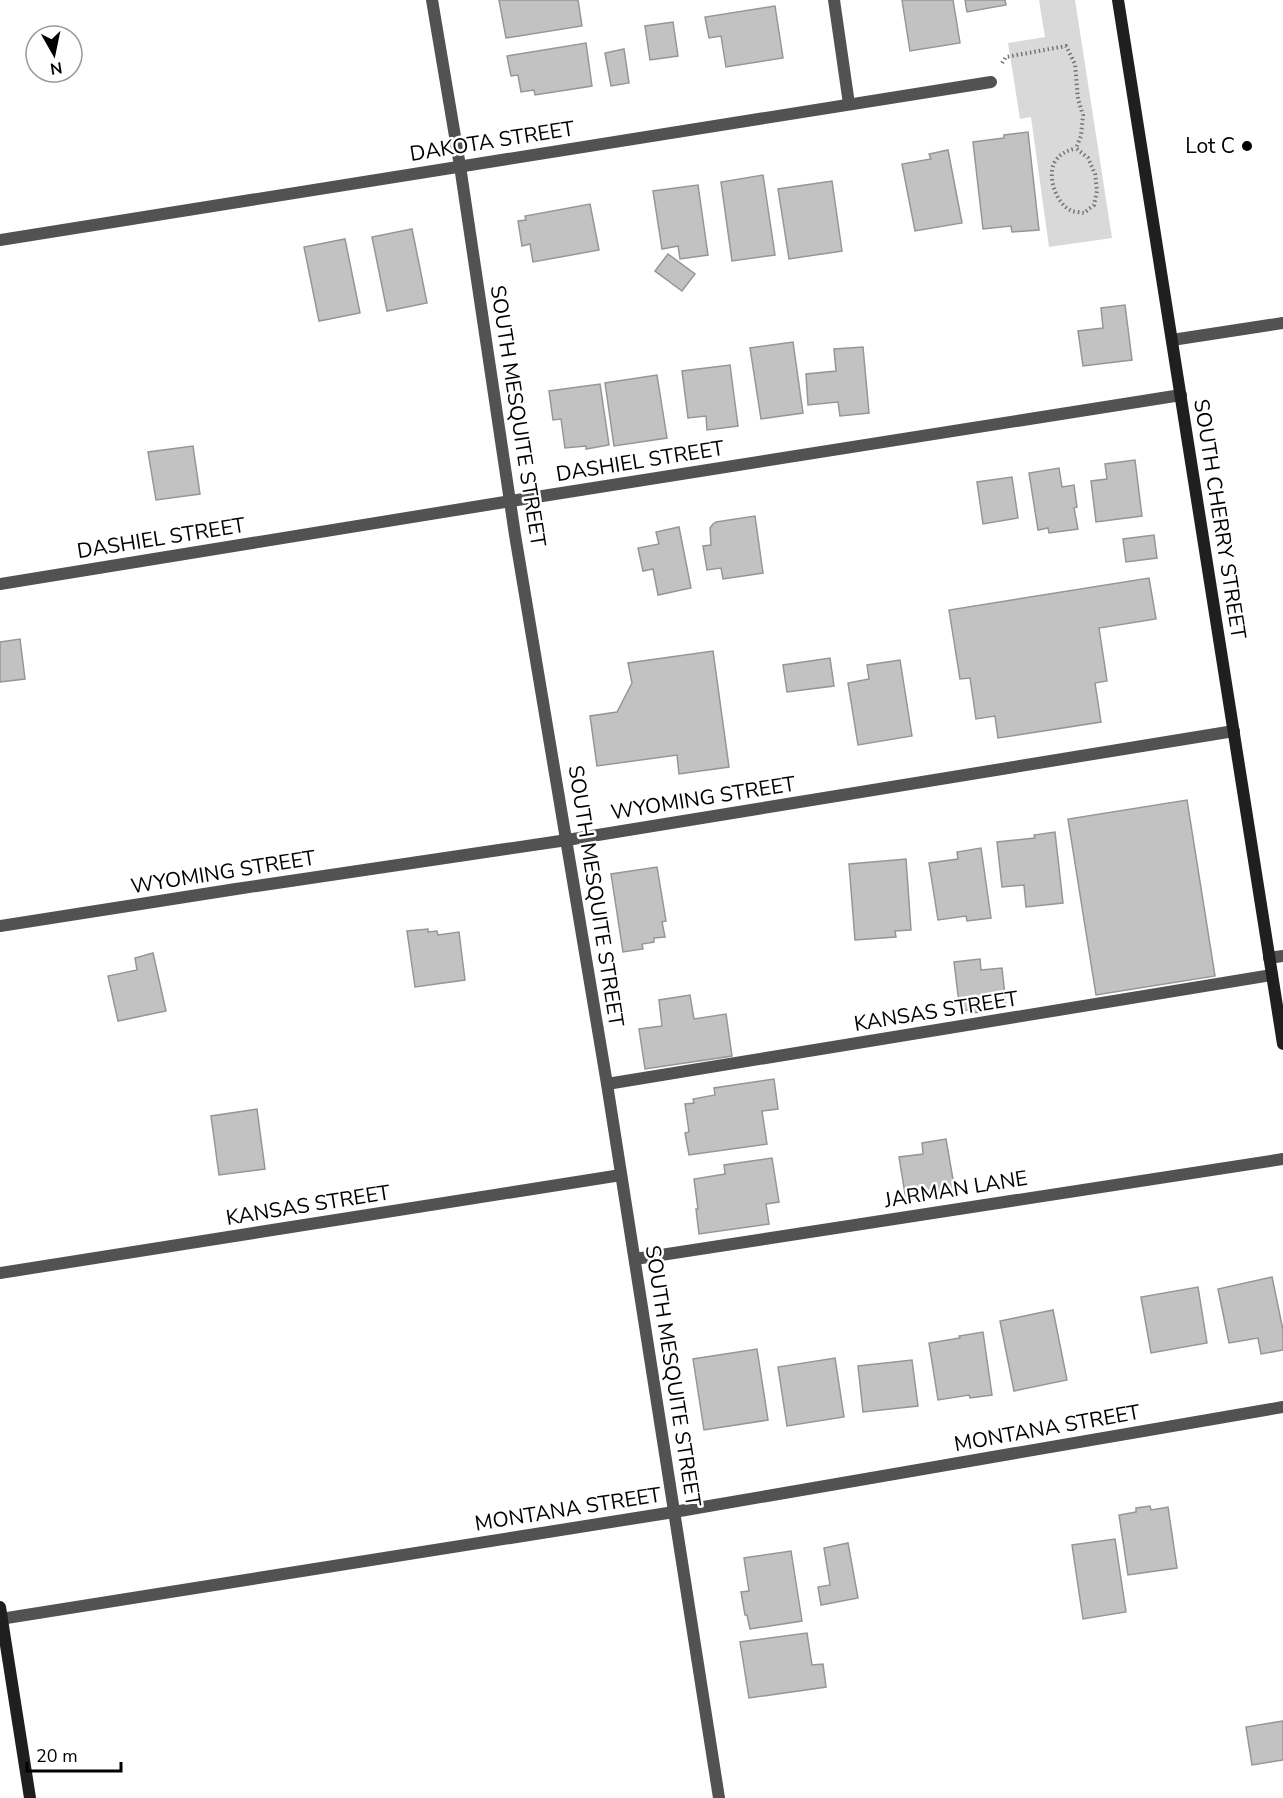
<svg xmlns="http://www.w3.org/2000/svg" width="1283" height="1798" viewBox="0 0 1283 1798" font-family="'Nunito Sans',sans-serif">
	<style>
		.green { fill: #d9d9d9 }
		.building { fill: #c2c2c2; stroke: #969696; stroke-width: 1.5 }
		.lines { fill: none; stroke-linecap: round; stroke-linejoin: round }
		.path { stroke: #747474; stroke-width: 4; stroke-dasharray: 1.5 3; stroke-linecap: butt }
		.lane { stroke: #525252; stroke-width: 12 }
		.street { stroke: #525252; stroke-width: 12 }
		.secondary { stroke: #1f1f1f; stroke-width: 12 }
		.poi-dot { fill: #000; stroke: #fff; stroke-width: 2 }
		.labels { text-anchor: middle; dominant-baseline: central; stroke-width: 5; stroke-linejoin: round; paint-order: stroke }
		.street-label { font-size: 21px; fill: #000; stroke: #fff }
		.poi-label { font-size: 21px; fill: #000; stroke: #fff; text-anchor: end }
	</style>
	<rect width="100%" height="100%" fill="#fff"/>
	<!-- green -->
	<polygon class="green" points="1039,0 1075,0 1112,238 1049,247 1031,117 1020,119 1008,43 1045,37"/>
	<!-- building -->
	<g class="building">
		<polygon points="499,0 578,0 582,26 506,38"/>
		<polygon points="902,0 953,0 960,43 910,51"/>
		<polygon points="965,0 1005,0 1006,5 967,12"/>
		<polygon points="775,6 783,58 726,67 721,36 709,38 705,17"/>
		<polygon points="673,22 678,56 650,60 645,26"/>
		<polygon points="586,43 592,86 535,95 534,90 521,92 518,75 511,76 507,56"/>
		<polygon points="624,49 629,83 611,86 605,53"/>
		<polygon points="1028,132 1039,230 1012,232 1011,226 983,229 973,142 1004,138 1004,135"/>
		<polygon points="948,150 962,223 915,231 902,164 931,159 929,154"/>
		<polygon points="763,175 775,255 732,261 721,182"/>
		<polygon points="832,181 842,251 789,259 778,189"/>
		<polygon points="698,185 708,255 680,259 678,246 662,249 653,191"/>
		<polygon points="590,204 599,250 533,262 530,244 522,246 518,221 526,220 525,216"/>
		<polygon points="412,229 427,303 387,311 372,237"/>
		<polygon points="345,239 360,313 319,321 304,247"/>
		<polygon points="668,254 695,274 682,291 655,271"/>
		<polygon points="1125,305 1132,360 1083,366 1078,331 1103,328 1101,308"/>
		<polygon points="793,342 803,413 761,419 750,348"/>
		<polygon points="863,347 869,413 840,416 838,402 808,405 806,374 836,371 834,349"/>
		<polygon points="730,365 738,426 707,430 706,416 688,418 682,371"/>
		<polygon points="657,375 667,438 614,446 605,383"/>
		<polygon points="600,384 609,445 586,449 586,446 565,448 561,419 553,420 549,391"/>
		<polygon points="193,446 200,494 156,500 148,452"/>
		<polygon points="1135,460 1142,516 1096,522 1091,481 1107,479 1105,464"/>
		<polygon points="1059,468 1062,487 1074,485 1077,507 1074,508 1078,529 1049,533 1048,528 1038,530 1029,473"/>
		<polygon points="1012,477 1018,518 983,524 977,482"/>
		<polygon points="755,516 763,573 723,579 721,568 707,570 703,546 711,545 710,528 713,524 716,522"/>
		<polygon points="679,527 691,588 658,595 653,569 643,571 638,548 659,544 656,532"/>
		<polygon points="1154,535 1157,558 1126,562 1123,539"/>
		<polygon points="1149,578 1156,619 1099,628 1107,681 1095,683 1101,722 998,738 995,716 976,719 970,678 960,679 949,610"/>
		<polygon points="20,639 25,679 0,682 0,642"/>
		<polygon points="713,651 729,767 679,774 677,755 597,766 590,716 617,712 632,683 628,663"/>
		<polygon points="830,658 834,686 787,692 783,665"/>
		<polygon points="900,660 912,736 858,745 848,683 869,679 867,665"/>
		<polygon points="1187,800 1215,976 1096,995 1068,819"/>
		<polygon points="1055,832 1063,903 1026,907 1024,885 1002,887 997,842 1035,838 1034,835"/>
		<polygon points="981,848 991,918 967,921 966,916 938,920 929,863 958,859 957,852"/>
		<polygon points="906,859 911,930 895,931 896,937 855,940 849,864"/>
		<polygon points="657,867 666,921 662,922 665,937 654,938 654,942 642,944 643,949 623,952 611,874"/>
		<polygon points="428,929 428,932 437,931 438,935 459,932 465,980 415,987 407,931"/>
		<polygon points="153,953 166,1011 118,1021 108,976 137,970 135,958"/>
		<polygon points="980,959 981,970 1002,968 1006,1005 988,1007 989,1011 973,1013 973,1009 960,1011 954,962"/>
		<polygon points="690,995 694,1019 726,1014 732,1056 645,1069 639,1029 662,1026 659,1000"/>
		<polygon points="774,1079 778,1109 762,1111 767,1144 689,1155 685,1133 689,1132 685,1104 694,1103 693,1099 715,1095 714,1088"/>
		<polygon points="257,1109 265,1169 219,1175 211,1116"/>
		<polygon points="946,1139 955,1191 906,1200 899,1157 923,1154 922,1143"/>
		<polygon points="772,1158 779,1202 766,1204 769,1224 699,1234 696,1209 698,1209 694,1179 725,1174 724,1165"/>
		<polygon points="1272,1277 1283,1330 1283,1350 1261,1354 1258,1338 1229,1343 1218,1289"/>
		<polygon points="1198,1287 1207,1343 1151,1353 1141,1297"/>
		<polygon points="1053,1310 1067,1380 1014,1391 1000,1321"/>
		<polygon points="983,1332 992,1395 970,1398 969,1395 938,1400 929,1343 960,1338 959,1336"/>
		<polygon points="757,1349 768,1420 704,1430 693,1359"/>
		<polygon points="835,1358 844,1417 787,1426 778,1367"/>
		<polygon points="912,1360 918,1406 863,1412 858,1366"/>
		<polygon points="1150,1506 1151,1510 1168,1507 1177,1568 1128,1575 1119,1515 1136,1512 1136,1508"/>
		<polygon points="1115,1539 1126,1612 1083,1619 1072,1545"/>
		<polygon points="848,1543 858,1598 821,1605 818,1587 830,1585 824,1548"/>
		<polygon points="791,1551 802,1621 750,1629 747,1615 745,1615 741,1592 749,1591 744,1558"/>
		<polygon points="807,1633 812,1665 823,1664 826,1687 749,1698 740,1642"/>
		<polygon points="1283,1721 1283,1760 1252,1765 1246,1727"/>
	</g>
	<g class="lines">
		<!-- path -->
		<path class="path" d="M1002,63L1006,57L1066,46L1075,64L1078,99L1083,115L1081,136L1076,148L1088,158L1095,174L1097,191L1094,205L1084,213C1080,212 1073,212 1070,210C1055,202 1046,173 1056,160C1062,152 1068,151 1076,148"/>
		<!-- lane -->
		<g class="lane">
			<polyline points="1172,340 1283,323"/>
			<polyline points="1269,958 1283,956"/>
			<polyline points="607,1084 1272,975"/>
			<polyline points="635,1259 1283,1159"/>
		</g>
		<!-- street -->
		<g class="street">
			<polyline points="432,0 460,166 515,535 607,1084 719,1798"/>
			<polyline points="834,0 849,104"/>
			<polyline points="0,240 991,82"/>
			<polyline points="0,584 511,501 1181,395"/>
			<polyline points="0,926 236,889 567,840 1234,731"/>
			<polyline points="0,1273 621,1175"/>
			<polyline points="0,1619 674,1512 1283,1407"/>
		</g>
		<!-- secondary -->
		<g class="secondary">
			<polyline points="1118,0 1283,1044"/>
			<polyline points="0,1607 30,1798"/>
		</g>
	</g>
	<!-- markers -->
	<circle class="poi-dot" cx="1247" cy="146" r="6"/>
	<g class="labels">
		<!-- street labels -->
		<g class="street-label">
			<text transform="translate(492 141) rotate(-9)">DAKOTA STREET</text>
			<text transform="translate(518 416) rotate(81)">SOUTH MESQUITE STREET</text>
			<text transform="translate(640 461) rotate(-9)">DASHIEL STREET</text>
			<text transform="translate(1220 519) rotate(81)">SOUTH CHERRY STREET</text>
			<text transform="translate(161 538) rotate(-9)">DASHIEL STREET</text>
			<text transform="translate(703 798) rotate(-9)">WYOMING STREET</text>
			<text transform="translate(223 872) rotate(-9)">WYOMING STREET</text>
			<text transform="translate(596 896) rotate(81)">SOUTH MESQUITE STREET</text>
			<text transform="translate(936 1011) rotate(-9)">KANSAS STREET</text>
			<text transform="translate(956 1189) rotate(-9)">JARMAN LANE</text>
			<text transform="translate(308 1205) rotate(-9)">KANSAS STREET</text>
			<text transform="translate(673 1376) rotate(81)">SOUTH MESQUITE STREET</text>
			<text transform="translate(1047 1428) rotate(-10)">MONTANA STREET</text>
			<text transform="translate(568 1509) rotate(-9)">MONTANA STREET</text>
		</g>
		<!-- poi labels -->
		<g class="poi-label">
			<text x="1235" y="146">Lot C</text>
		</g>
	</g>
	<!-- north arrow -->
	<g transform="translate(54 54) rotate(171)"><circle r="28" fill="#ffffff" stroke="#999999" stroke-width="1.5"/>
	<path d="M0-4.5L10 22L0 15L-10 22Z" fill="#000000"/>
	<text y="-9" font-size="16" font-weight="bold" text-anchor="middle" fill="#000000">N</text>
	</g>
	<!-- scale -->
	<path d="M27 1762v9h94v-9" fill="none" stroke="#000000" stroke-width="3"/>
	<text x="36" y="1762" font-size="18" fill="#000000" stroke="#ffffff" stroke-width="4.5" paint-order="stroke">20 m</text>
</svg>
